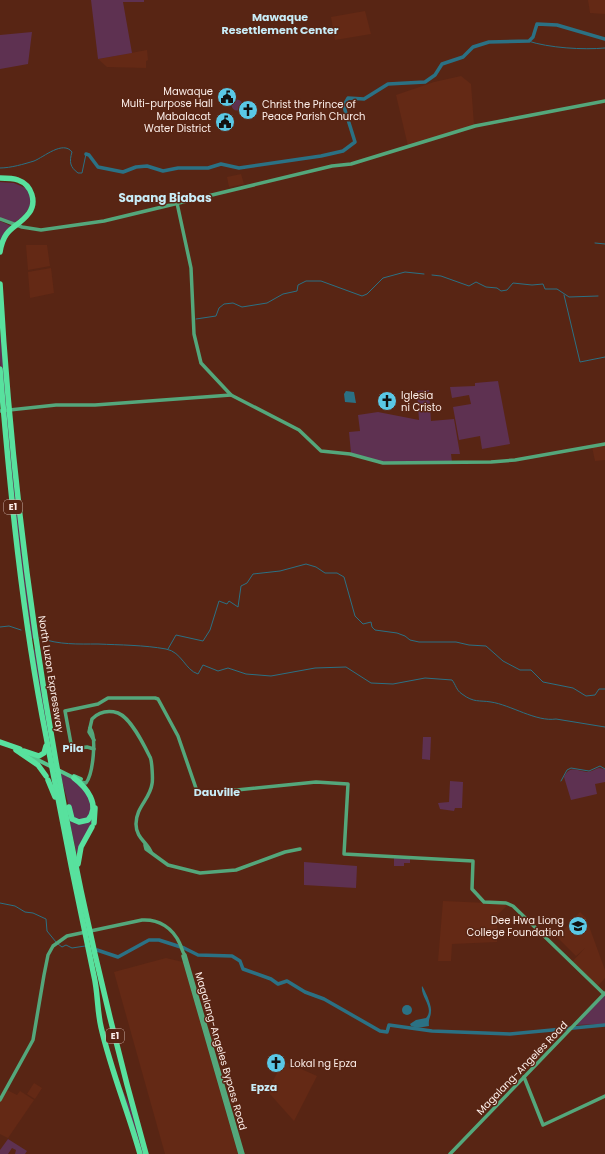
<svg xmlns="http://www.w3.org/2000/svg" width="605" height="1154" viewBox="0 0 605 1154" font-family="Poppins,sans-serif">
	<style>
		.built { fill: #642915 }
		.green { fill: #5e3151 }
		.water { fill: #2b7184 }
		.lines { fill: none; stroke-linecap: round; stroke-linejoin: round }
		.stream { stroke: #2b7184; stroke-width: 1 }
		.river { stroke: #2b7184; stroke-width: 3.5 }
		.secondary { stroke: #54a77b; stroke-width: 3.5 }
		.primary { stroke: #57c58e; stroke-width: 4 }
		.highway { stroke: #58e19e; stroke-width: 5.5 }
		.labels { text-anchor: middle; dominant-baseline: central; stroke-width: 3; stroke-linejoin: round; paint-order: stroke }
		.shield { fill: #582514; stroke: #cab1a8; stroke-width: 1 }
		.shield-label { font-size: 9px; font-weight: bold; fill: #fbede8 }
		.poi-label { font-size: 10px; fill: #fbede8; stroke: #582514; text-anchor: end }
		.street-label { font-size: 10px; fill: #fbede8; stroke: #582514 }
		.neighbourhood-label { font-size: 11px; font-weight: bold; fill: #c8ecf7; stroke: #582514 }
		.quarter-label { font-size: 12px; font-weight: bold; fill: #c8ecf7; stroke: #582514 }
	</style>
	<rect width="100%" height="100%" fill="#582514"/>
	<!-- built -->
	<g class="built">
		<polygon points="588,0 605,0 605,14 590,13"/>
		<polygon points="365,11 371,34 335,40 331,17"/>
		<polygon points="147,50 148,60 146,61 146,68 107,67 98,59"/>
		<polygon points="461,76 471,84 474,125 408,146 396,95 434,82"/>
		<polygon points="241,174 244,184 229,187 227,177"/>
		<polygon points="26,245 47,245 50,266 28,270"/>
		<polygon points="51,268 54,293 30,298 28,272"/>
		<polygon points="605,444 605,460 595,461 592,447"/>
		<polygon points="443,901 509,904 497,915 497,942 452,944 451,961 438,961"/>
		<polygon points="580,912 586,918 605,970 605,978 597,987 572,962 585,948 576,956 557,937"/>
		<polygon points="166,958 183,962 238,1154 165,1154 114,972"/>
		<polygon points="283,1061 317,1076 294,1121 269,1093 269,1089"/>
		<polygon points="34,1083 42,1088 35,1099 27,1094"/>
		<polygon points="7,1090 17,1095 20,1091 34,1100 8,1138 0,1134 0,1102"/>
	</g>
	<!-- green -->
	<g class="green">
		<polygon points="91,0 144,0 144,2 123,2 132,53 98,59"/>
		<polygon points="32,32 28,64 0,69 0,35"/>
		<circle cx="237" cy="105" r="5.5"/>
		<path d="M0,182L14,183L28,189C35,205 27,214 14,223L0,218Z"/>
		<polygon points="0,221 11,226 0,243"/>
		<polygon points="0,332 8,410 4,410 0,361"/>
		<polygon points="498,381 510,444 482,449 480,436 459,440 453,407 471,404 469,395 452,398 450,387 475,386 475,383"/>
		<polygon points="429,390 431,421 454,419 460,454 451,454 452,462 383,462 351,453 349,432 360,431 358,415 378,412 419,420 417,391"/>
		<polygon points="4,412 8,412 34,638 32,639 23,581"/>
		<polygon points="36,649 56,767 52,766 33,650"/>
		<polygon points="423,737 431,737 430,760 422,759"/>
		<path d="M599,768L605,769V782L595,784L597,794L571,800L564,777C570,765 577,771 587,772C591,772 595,769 599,768Z"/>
		<path d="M60,773C80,782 85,787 92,808L87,819L75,820L71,814Z"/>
		<polygon points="450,781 463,782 462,808 455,808 454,811 440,809 438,803 449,802"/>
		<polygon points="68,814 72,820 94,818 78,860"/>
		<polygon points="394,858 410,859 410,863 404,863 404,866 394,866"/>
		<polygon points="304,862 357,866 356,888 304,885"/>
		<polygon points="605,994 605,1024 575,1025"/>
		<polygon points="121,1087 132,1110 145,1154 141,1154"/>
		<polygon points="8,1139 27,1151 25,1154 15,1154 16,1150 12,1148 8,1154 0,1154 0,1150"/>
	</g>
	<!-- water -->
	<g class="water">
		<polygon points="346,391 354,392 356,403 345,402 344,394"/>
		<path d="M422,986C425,990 432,1006 431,1011C431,1018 428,1018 429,1026L417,1028L411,1026L410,1024L416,1020L426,1018C435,1008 420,997 422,986Z"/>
		<circle cx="407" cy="1010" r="5"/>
	</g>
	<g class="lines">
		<!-- stream -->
		<g class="stream">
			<path d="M528,41C549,48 583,50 605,48"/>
			<path d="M0,168C11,168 24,164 34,161C44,157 63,140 72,152C69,162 70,167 78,173H82L86,154"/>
			<polyline points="595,243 605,244"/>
			<polyline points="432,275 441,276 469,286 476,282 486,287 497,288 501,291 507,290 513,283 532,285 543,284 545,289 557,289 569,297 598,296"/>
			<polyline points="564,295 580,362 605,357"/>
			<polyline points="196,319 216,316 219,308 224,304 233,303 242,307 267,303 283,294 297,291 298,285 306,281 321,281 362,296 367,294 383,278 405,272 424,274"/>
			<polyline points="0,627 9,626 21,630"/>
			<path d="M40,638C59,645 78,644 98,644C120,645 144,645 166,649C182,652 185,670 198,674L203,665L218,671L228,668L246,674L271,676L315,668L346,667L371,683L393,684L425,678L452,680C456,685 456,690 462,694C474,703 479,700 491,702C511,705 536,722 556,719L605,727"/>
			<polyline points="168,649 176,635 203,641 210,630 219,601 227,604 229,601 238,607 241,586 247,583 253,574 280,571 306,564 316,567 325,573 337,573 344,577 355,616 363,624 371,622 372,627 375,630 397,633 405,636 410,640 419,642 456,642 469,645 486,646 503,661 520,670 531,670 543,682 573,688 586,696 595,695 599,689 605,689"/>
			<polyline points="561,781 567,770 571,768 589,771 600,766 605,769"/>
			<polyline points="0,903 15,906 25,912 33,913 46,919 47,931 56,942"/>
			<polyline points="58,944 62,947 66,945 72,948 85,946"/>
		</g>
		<!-- river -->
		<g class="river">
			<polyline points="86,154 89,155 98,167 123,172 136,167 147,166 163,171 178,168 208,168 221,164 239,168 321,156 343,151 355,142 345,110 344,105 348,98 364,99 388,84 425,82 435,75 442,64 463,57 473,47 489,42 529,41 533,37 537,24 557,25 605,39"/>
			<polyline points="97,950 118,957 149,940 159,940 184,948 198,955 232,956 240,961 243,969 271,979 278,984 287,981 305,992 324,999 380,1031 387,1032 389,1025 432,1031 510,1034 605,1025"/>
		</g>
		<!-- secondary -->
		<g class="secondary">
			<polyline points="177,203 191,268 194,334 201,363 231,395 299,430 321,451 350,454 383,463 491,462 515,460 605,444"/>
			<polyline points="0,219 22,227 41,230 104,221 332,166 351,164 475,126 605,101"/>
			<polyline points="0,411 56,405 95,405 231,395"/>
			<path d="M94,740L89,732L92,719C99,712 108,710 118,713C131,718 144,745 150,757C152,760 153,780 152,784C150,799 136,807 136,824C136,838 147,842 151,852"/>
			<polyline points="94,749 87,747 72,749 65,711 98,704 108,698 155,698 158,699 178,736 198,794 316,782 348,784 344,854 473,861 472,889 484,902 506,903 513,906 604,994"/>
			<path d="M80,782L86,783C93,774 97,737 90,728"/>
			<polyline points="145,845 146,849 168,865 200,873 236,870 285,852 300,849"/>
			<polyline points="183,956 240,1154"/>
			<polyline points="524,1077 543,1125 605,1096"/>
			<path d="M0,1100L33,1040L44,975L48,955L53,946L67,936L142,920C159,919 173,928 180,944C182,948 182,952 185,955L243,1154"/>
			<polyline points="450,1154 605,993"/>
		</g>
		<!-- primary -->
		<g class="primary">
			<polyline points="28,755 74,778"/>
			<polyline points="74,776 81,779"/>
		</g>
		<!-- highway -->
		<g class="highway">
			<path d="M0,178C6,178 13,178 18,180C32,185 37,202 29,213C17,229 4,226 0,252"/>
			<path d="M0,284C17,578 66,871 146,1154"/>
			<path d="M0,369C10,491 22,615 46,736C61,816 77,896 94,976C98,993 97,1010 101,1027C111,1071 128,1111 140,1154"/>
			<polyline points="0,742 20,749"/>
			<polyline points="16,750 38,765 46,776"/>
			<polyline points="24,751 39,756 44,753 46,746"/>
			<polyline points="48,780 55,797"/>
			<path d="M69,807L72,819L79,822L88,820C101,805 86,787 74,778"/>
			<polyline points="94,823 95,808"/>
			<polyline points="78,864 81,847 92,827"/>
		</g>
	</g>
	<!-- icons -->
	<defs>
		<symbol id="civic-disc" viewBox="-11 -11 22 22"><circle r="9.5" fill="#5ac8e6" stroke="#582514"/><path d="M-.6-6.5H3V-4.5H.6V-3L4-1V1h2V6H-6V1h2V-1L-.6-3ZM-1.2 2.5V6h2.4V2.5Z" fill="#111"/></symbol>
		<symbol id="church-disc" viewBox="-11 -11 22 22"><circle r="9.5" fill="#5ac8e6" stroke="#582514"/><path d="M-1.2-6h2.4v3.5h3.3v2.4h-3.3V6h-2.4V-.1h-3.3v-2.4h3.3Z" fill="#111"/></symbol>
		<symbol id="university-disc" viewBox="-11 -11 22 22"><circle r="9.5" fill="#5ac8e6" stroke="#582514"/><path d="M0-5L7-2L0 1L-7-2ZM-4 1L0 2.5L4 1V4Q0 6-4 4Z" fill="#111"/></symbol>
	</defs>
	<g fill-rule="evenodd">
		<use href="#civic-disc" x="216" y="86" width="22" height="22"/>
		<use href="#church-disc" x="237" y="99" width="22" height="22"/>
		<use href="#civic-disc" x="214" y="111" width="22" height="22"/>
		<use href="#church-disc" x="376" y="390" width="22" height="22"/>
		<use href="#university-disc" x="567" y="915" width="22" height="22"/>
		<use href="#church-disc" x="265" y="1052" width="22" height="22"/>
	</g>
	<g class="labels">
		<!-- shield labels -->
		<g class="shield">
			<rect x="4" y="500" width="18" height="14" rx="3"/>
			<rect x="106" y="1029" width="18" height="14" rx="3"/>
		</g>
		<g class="shield-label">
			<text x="13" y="507">E1</text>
			<text x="115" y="1036">E1</text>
		</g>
		<!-- poi labels -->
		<g class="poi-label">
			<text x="213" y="91">Mawaque<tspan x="213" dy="12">Multi-purpose Hall</tspan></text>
			<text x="262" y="104" text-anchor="start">Christ the Prince of<tspan x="262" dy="12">Peace Parish Church</tspan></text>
			<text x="211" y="116">Mabalacat<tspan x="211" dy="12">Water District</tspan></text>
			<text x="401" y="395" text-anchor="start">Iglesia<tspan x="401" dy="12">ni Cristo</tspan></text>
			<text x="564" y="920">Dee Hwa Liong<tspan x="564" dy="12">College Foundation</tspan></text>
			<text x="290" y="1063" text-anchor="start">Lokal ng Epza</text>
		</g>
		<!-- street labels -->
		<g class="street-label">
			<text transform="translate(51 674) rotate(81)">North Luzon Expressway</text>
			<text transform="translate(221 1051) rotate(74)">Magalang-Angeles Bypass Road</text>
			<text transform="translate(522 1068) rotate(-46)">Magalang-Angeles Road</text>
		</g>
		<!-- neighbourhood labels -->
		<g class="neighbourhood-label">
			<text x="280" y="17">Mawaque<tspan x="280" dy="13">Resettlement Center</tspan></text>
			<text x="73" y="748">Pila</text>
			<text x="217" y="792">Dauville</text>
			<text x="264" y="1087">Epza</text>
		</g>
		<!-- quarter labels -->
		<g class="quarter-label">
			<text x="165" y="197">Sapang Biabas</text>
		</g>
	</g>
</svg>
